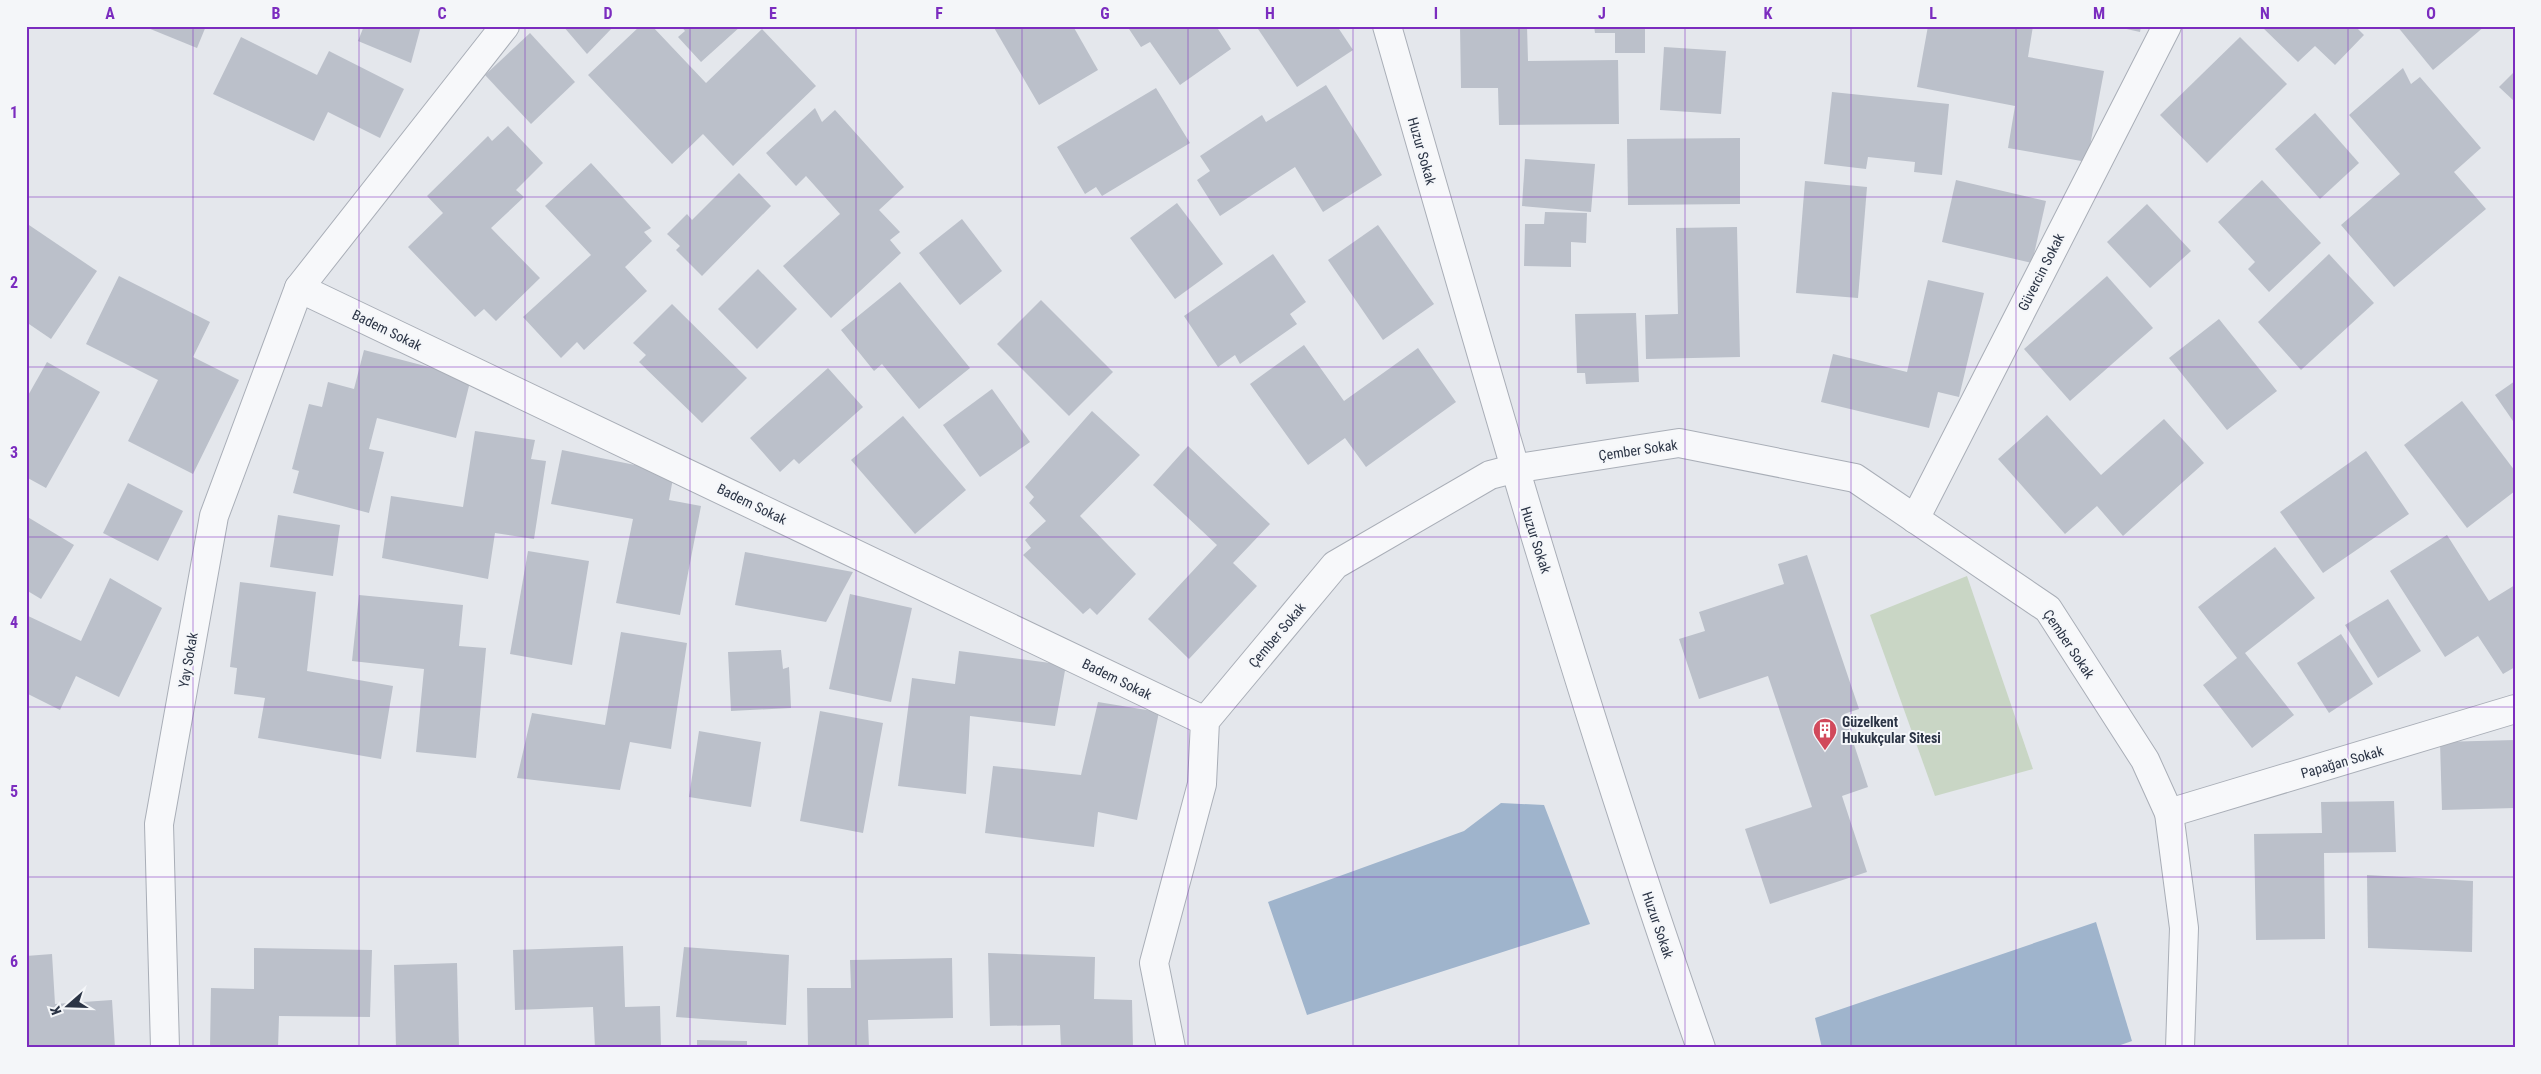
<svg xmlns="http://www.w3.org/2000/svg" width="2541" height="1074" viewBox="0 0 2541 1074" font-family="'Roboto Condensed',sans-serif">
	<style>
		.green { fill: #c9d6c5 }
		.water { fill: #9fb4cc }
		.building { fill: #bbc0ca }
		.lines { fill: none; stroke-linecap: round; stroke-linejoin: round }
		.minor-casing { stroke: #a9aeb7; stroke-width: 30 }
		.minor { stroke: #f7f8fa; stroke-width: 28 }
		.grid { fill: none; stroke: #7b2cbf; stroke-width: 1; stroke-opacity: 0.55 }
		.labels { text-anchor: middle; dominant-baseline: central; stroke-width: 4; stroke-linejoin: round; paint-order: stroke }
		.street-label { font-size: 14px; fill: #2b3445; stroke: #f4f6f9 }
		.poi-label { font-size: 14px; font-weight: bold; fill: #2b3445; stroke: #f4f6f9; text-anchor: start }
		.neatline { fill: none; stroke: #7b2cbf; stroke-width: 2 }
		.grid-label { font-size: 16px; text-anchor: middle; font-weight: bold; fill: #7b2cbf }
	</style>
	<rect width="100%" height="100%" fill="#e4e7ec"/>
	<!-- green -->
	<polygon class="green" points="1967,576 2033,769 1935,796 1870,615"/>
	<!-- water -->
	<g class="water">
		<polygon points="1501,803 1544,805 1590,924 1307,1015 1268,902 1464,831"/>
		<polygon points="2096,922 2132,1041 2112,1048 1822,1048 1815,1018"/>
	</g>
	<!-- building -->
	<g class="building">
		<polygon points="143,26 206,26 197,48"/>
		<polygon points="364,26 421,26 411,63 358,41"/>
		<polygon points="563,26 614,26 587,54"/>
		<polygon points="640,26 652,26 706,83 762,29 816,86 733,166 703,134 672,164 588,75"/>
		<polygon points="681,26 741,26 701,62 678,37 685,31"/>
		<polygon points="993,26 1073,26 1098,70 1039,105"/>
		<polygon points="1127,26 1216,26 1231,49 1180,85 1150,42 1141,47"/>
		<polygon points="1256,26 1337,26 1353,50 1297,87"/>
		<polygon points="1460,26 1527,26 1528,61 1618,60 1619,124 1499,125 1498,88 1461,88"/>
		<polygon points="1594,26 1645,26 1645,53 1615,53 1615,33 1595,33"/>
		<polygon points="1928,26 2033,26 2028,57 2104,71 2087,162 2008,148 2015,106 1917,87"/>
		<polygon points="2113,26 2141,26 2140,32"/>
		<polygon points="2261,26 2355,26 2364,35 2335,65 2315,46 2298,62"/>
		<polygon points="2397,26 2485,26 2433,70"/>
		<polygon points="530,33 575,82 531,124 485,75"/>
		<polygon points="241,37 317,75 329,51 404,89 380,138 328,112 314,141 213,94"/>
		<polygon points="2240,37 2287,84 2207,163 2160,115"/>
		<polygon points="1664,47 1726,51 1721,114 1660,110"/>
		<polygon points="2403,68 2411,84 2420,77 2481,148 2454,172 2486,209 2394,287 2341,225 2400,174 2349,115"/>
		<polygon points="2515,71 2515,102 2499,87"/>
		<polygon points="1326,85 1382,175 1323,212 1295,167 1220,216 1197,180 1210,171 1200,156 1262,115 1266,122"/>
		<polygon points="1156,88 1190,143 1102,196 1096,187 1085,194 1057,147"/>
		<polygon points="1832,92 1949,104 1942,175 1914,172 1915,162 1868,157 1866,169 1824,164"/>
		<polygon points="815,108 822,122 835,110 904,187 879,210 900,232 890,240 901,253 831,318 783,266 840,214 806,176 796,186 766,153"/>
		<polygon points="2315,113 2359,163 2320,199 2275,149"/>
		<polygon points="508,126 543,163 516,190 524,197 491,228 540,278 496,321 484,309 475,317 408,247 443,213 427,196 488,136 492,141"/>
		<polygon points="1740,138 1740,204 1628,205 1627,139"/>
		<polygon points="1525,159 1595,164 1591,212 1522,206"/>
		<polygon points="591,163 651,228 644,232 652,241 625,267 647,291 584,350 577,342 561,358 523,317 591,255 545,206"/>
		<polygon points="739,173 771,206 702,276 676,250 680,246 667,234 687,214 692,220"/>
		<polygon points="1956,180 2046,201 2032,263 1942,242"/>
		<polygon points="2262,180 2321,243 2269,292 2248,269 2255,262 2218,222"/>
		<polygon points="1805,181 1867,187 1858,298 1796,293"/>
		<polygon points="1177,203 1223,264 1175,299 1130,238"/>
		<polygon points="2147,204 2191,251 2150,288 2107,242"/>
		<polygon points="1545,212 1587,213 1586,243 1571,242 1571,267 1524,266 1525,224 1544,224"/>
		<polygon points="962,219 1002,271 960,305 919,253"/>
		<polygon points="26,223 97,271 51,339 26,322"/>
		<polygon points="1378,225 1434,304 1383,340 1328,260"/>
		<polygon points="1737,227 1740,357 1646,359 1645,315 1678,314 1676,228"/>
		<polygon points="1273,254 1306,302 1290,314 1297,324 1240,364 1235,355 1218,367 1184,316"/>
		<polygon points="2329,254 2374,303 2301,370 2258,322"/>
		<polygon points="758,269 797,309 757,349 718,309"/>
		<polygon points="119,276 210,322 193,357 239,380 193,474 128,441 158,380 86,344"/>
		<polygon points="2107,276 2153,328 2070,401 2024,349"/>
		<polygon points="1928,280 1984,293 1959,397 1938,392 1929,428 1821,402 1833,354 1907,372"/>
		<polygon points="900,282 970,368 919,409 882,364 874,371 841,330"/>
		<polygon points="1041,300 1113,372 1069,416 997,344"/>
		<polygon points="672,304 747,378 702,423 639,362 646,355 633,343"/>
		<polygon points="1636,313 1639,382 1586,384 1585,373 1577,373 1575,314"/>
		<polygon points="2219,319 2277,391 2227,430 2169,358"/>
		<polygon points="1304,345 1344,401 1418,348 1456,402 1366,467 1345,438 1308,465 1250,384"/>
		<polygon points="364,350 471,378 456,438 377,418 369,449 384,452 369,513 293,493 299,471 292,469 309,404 322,407 328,382 354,389"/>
		<polygon points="47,362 100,392 46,488 26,477 26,399"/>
		<polygon points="828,368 863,407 799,464 794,459 780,472 750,438"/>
		<polygon points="2515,381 2515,424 2495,395"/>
		<polygon points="992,389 1030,442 980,477 943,425"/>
		<polygon points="2462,401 2515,471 2515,491 2467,528 2404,445"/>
		<polygon points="1092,411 1140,455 1080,516 1136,574 1097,615 1090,608 1083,614 1023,555 1031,548 1025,540 1046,521 1029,503 1034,497 1025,487"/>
		<polygon points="2047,415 2101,475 2164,419 2204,463 2123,536 2097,506 2065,534 1998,459"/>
		<polygon points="903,416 966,490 915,534 851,460"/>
		<polygon points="475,431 535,440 531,459 546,461 534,539 495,533 488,579 382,558 391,496 463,507"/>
		<polygon points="1188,446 1270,524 1233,563 1257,586 1189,659 1148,619 1217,545 1153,485"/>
		<polygon points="562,450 674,473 669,500 701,506 680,615 616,603 633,519 551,504"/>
		<polygon points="2366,451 2409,514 2323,573 2280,512"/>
		<polygon points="128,483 183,511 158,561 103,533"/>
		<polygon points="278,515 340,525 333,576 270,567"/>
		<polygon points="26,516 74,545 41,599 26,590"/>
		<polygon points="2447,535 2489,601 2515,585 2515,667 2503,674 2478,636 2445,657 2390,571"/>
		<polygon points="2275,547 2315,598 2245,653 2294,715 2252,748 2203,685 2237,658 2198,607"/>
		<polygon points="528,551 589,561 572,665 510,654"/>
		<polygon points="745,552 853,572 826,622 735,605"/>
		<polygon points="1807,555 1859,709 1844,714 1868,787 1842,796 1867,872 1770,904 1745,829 1812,807 1768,676 1699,699 1679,639 1705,631 1699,612 1784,584 1778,564"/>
		<polygon points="110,578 162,608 119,697 76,676 60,710 26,693 26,615 81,641"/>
		<polygon points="240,582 316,592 307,671 393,686 381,759 258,738 265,698 234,694 237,668 230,667"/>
		<polygon points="850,594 912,608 891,702 829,689"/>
		<polygon points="359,595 463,605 459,646 486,648 476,758 416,752 424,669 352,661"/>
		<polygon points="2388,599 2421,651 2378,678 2345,625"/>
		<polygon points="621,632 687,643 671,749 630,742 620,790 517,778 532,713 605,725"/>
		<polygon points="2341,634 2373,684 2329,713 2297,663"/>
		<polygon points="781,650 783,669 789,667 791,708 731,711 728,652"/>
		<polygon points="959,651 1066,665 1055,726 970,716 966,794 898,786 912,678 955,684"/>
		<polygon points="1098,702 1159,712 1137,820 1098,812 1094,847 985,833 993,766 1081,775"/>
		<polygon points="820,711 883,723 863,833 800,821"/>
		<polygon points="699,731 761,742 751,807 689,797"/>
		<polygon points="2515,740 2515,808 2442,810 2440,742"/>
		<polygon points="2394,801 2396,852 2324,853 2325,939 2256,940 2254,834 2322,833 2321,802"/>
		<polygon points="2367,875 2473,881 2472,952 2368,948"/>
		<polygon points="623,946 625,1007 660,1006 661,1048 595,1048 593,1007 515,1010 513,950"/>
		<polygon points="684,947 789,955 786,1025 676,1017"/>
		<polygon points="254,948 372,950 370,1017 279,1016 278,1048 210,1048 211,988 254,989"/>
		<polygon points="988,953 1095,957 1094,999 1132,1000 1133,1048 1061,1048 1060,1025 990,1026"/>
		<polygon points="52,954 55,1004 112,1000 115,1048 26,1048 26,956"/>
		<polygon points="952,958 953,1018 868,1020 869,1048 808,1048 807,988 851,988 850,960"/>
		<polygon points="457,963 459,1048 396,1048 394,965"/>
		<polygon points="697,1040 747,1041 747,1048 697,1048"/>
	</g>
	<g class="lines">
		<defs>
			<g id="minor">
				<path d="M1387,26C1485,369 1583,712 1701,1048"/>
				<polyline points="299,288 1205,721"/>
				<polyline points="1915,519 2167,26"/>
				<polyline points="2169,813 2515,709"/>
				<polyline points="165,1048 159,824 214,516 299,288 505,26"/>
				<polyline points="1171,1048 1154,963 1202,784 1205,721 1335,565 1490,475 1513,469 1679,443 1855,478 2048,609 2145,760 2169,813 2184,928 2180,1048"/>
			</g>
		</defs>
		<!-- minor casing -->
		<use href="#minor" class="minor-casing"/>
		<!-- minor -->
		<use href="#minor" class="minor"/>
	</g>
	<!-- grid -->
	<path class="grid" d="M193,26V1048M359,26V1048M525,26V1048M690,26V1048M856,26V1048M1022,26V1048M1188,26V1048M1353,26V1048M1519,26V1048M1685,26V1048M1851,26V1048M2016,26V1048M2182,26V1048M2348,26V1048M26,197H2515M26,367H2515M26,537H2515M26,707H2515M26,877H2515"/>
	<!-- icons -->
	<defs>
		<symbol id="building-pin" viewBox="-11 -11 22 30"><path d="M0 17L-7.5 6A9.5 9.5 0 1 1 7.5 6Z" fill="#d1495b" stroke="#f4f6f9"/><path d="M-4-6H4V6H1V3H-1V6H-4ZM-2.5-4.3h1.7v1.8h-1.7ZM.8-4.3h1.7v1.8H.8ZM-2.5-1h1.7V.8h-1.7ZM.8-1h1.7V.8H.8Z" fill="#fff"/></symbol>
	</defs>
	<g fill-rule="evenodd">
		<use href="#building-pin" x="1811" y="716" width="28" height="38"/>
	</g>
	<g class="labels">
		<!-- street labels -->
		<g class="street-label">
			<text transform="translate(1422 151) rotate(74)">Huzur Sokak</text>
			<text transform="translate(2041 272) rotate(-63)">Güvercin Sokak</text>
			<text transform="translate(387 330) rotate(26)">Badem Sokak</text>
			<text transform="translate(1638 450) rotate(-8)">Çember Sokak</text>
			<text transform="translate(752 504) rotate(26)">Badem Sokak</text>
			<text transform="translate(1536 540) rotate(72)">Huzur Sokak</text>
			<text transform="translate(1277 635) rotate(-50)">Çember Sokak</text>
			<text transform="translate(2069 644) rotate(56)">Çember Sokak</text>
			<text transform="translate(188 660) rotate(-80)">Yay Sokak</text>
			<text transform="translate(1117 679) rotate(26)">Badem Sokak</text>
			<text transform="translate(2342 762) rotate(-16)">Papağan Sokak</text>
			<text transform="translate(1658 925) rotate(71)">Huzur Sokak</text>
		</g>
		<!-- poi labels -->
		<g class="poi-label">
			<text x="1842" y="722">Güzelkent<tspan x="1842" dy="16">Hukukçular Sitesi</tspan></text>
		</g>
	</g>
	<!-- border -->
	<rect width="2541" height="1074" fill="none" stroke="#f4f6f9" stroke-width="55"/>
	<!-- north arrow -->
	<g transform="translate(68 1006) rotate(250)" stroke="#f4f6f9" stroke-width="4" paint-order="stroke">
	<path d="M0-4L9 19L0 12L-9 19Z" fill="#2b3445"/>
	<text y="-8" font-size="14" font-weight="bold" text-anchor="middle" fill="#2b3445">K</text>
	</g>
	<rect x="28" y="28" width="2486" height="1018" class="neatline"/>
	<g class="grid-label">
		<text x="110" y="19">A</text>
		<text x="276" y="19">B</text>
		<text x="442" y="19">C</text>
		<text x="608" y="19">D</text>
		<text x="773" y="19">E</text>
		<text x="939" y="19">F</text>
		<text x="1105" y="19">G</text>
		<text x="1270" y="19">H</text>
		<text x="1436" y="19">I</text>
		<text x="1602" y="19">J</text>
		<text x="1768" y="19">K</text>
		<text x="1933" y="19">L</text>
		<text x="2099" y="19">M</text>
		<text x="2265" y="19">N</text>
		<text x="2431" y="19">O</text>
		<text x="14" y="118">1</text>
		<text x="14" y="288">2</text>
		<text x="14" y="458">3</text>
		<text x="14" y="628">4</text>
		<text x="14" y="797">5</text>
		<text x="14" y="967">6</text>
	</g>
</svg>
